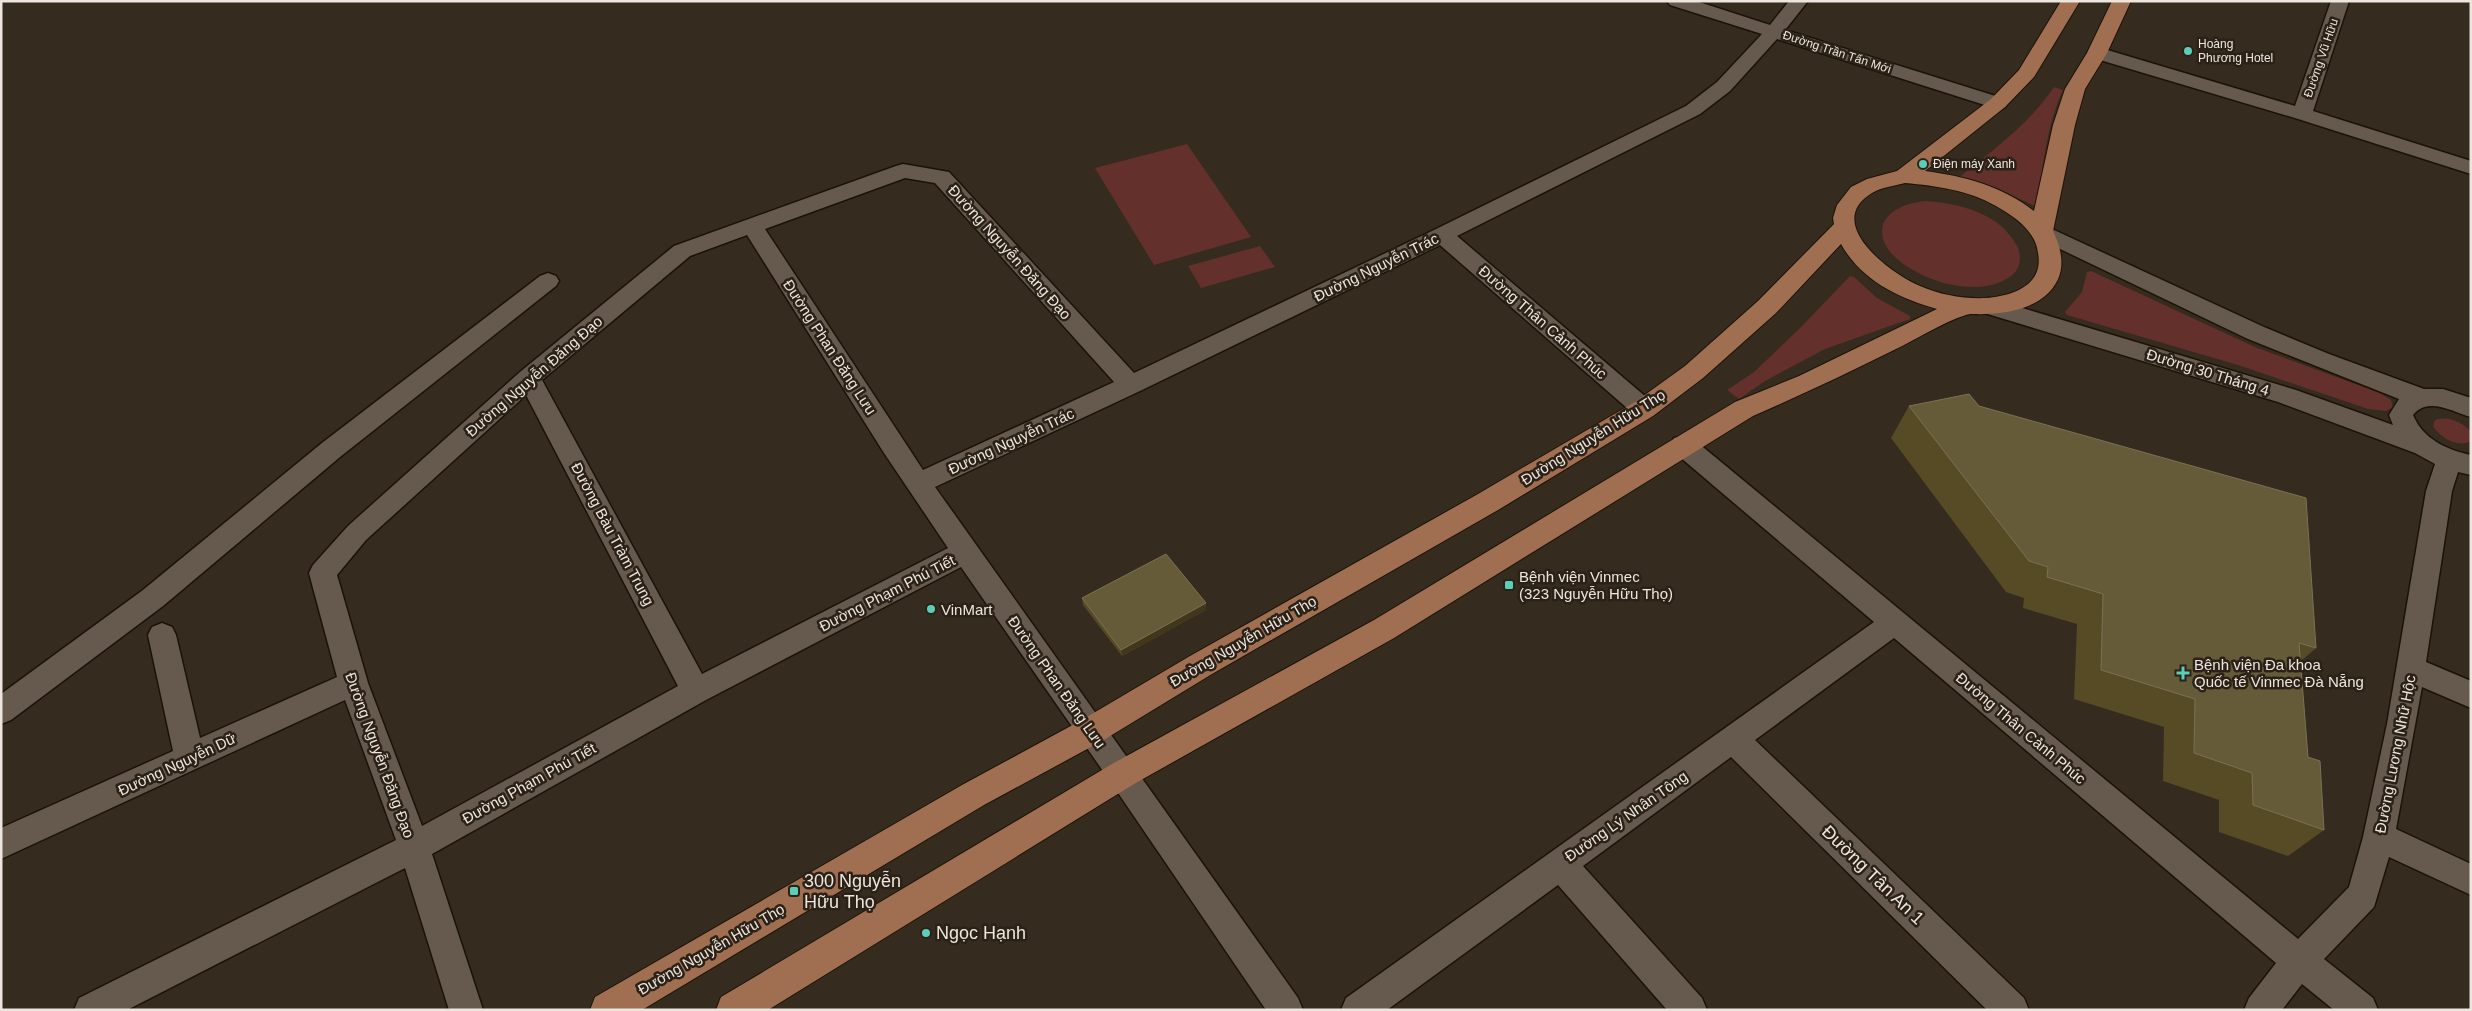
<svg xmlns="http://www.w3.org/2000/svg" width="2472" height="1011" viewBox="0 0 2472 1011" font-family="Helvetica,sans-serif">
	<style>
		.green { fill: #63302c }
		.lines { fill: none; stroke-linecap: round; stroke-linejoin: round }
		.minor-casing { stroke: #1c1308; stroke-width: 3 }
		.major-casing { stroke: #1c1308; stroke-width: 2 }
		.minor { fill: #655a4d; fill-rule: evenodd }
		.major { fill: #a06f52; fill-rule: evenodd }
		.wall { fill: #564b25 }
		.shaded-wall { fill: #42371a }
		.building { fill: #665b39; stroke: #7b7153 }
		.poi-dot { fill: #5bcebb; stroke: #2b2116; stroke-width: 2 }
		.labels { text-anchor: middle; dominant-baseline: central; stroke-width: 5; stroke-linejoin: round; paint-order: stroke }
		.far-poi-label { font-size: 12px; fill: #ece6de; stroke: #2b2116; text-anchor: start }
		.far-street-label { font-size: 12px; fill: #ece6de; stroke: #2b2116 }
		.street-label { font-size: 15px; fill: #ece6de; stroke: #2b2116 }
		.poi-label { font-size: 15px; fill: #ece6de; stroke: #2b2116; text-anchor: start }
		.near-street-label { font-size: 18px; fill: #ece6de; stroke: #2b2116 }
		.near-poi-label { font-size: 18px; fill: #ece6de; stroke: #2b2116; text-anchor: start }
	</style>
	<rect width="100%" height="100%" fill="#352b1f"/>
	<!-- green -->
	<g class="green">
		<path d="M2054,87L2063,90C2046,127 2043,168 2037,207L1994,187L1958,178C1993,150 2029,124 2054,87Z"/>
		<polygon points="1187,144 1251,237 1154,265 1095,168"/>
		<path d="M1925,201C1959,203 2000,213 2017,246C2021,253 2021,264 2016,271C2006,283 1989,287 1975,287C1953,287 1932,281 1913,270C1868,245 1872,207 1925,201Z"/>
		<polygon points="1260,246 1275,267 1201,288 1188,266"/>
		<polygon points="2091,271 2255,347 2380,393 2391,400 2393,407 2386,411 2368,409 2238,365 2067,315 2065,312 2082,292 2087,272"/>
		<polygon points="1850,276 1854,277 1877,298 1910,316 1910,319 1825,349 1765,381 1739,399 1727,390 1754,372 1800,328"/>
		<path d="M2439,419C2451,417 2463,423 2471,432V441C2458,448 2440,438 2433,426L2435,420Z"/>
	</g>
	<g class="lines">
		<defs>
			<g id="minor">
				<path d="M1667,1H1696L1770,25L1789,1H1808L1785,30L2005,99L2008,103L2005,107L1998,109L1991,107L1777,39L1730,91L1700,114L1457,236L1653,403L1656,409L1653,415L1644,418L1635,415L1440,245L1140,391L935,487L1298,998L1303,1010H1266L1112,784L961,567L706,700L432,854L483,1010H449L405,868L127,1010H74L79,998L396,840L345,700L1,859V828L173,751L148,635L152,627L162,623L172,627L176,635L200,738L337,677L309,573L313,565L348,526L520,372L674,246L896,166L903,164L949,172L1134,373L1434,230L1686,106L1717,82L1762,34L1670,5ZM905,178L935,183L1114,382L923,470L765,229ZM747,235L884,453L948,548L702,674L542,380L690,256ZM526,395L678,686L422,826L368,683L337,575L366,540Z"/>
				<polygon points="2331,1 2349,1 2313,111 2471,161 2471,174 2295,118 2090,57 2087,53 2090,49 2104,49 2295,106"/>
				<path d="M2041,224L2264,327L2329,354L2424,389H2443L2471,398V417C2453,412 2428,396 2413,415C2423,439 2447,450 2471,455V475L2458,472L2452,491L2426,662L2471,681V708L2422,687L2396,829L2471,864V895L2389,857L2374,907L2324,959L2373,998L2378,1010H2334L2302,984L2282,1010H2244L2249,998L2276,963L1894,638L1755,740L2024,998L2029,1010H1987L1731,757L1583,866L1702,998L1707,1010H1667L1558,885L1387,1010H1341L1346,998L1874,622L1674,452L1670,445L1674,438L1683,436L1692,438L2298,939L2349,887L2363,837L2387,724L2426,491L2435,464L2415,453L2278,402L1981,312L1977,306L1981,300L1989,298L2296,390L2393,425L2389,415L2399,399L2248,339L2033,236L2030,231L2033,226Z"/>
				<polygon points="548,273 556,276 559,281 556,286 340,457 163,606 11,720 1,724 1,694 143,590 322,443 540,276"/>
			</g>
			<path id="major" d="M2061,1H2080L2034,77L2005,107L1925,171C1964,176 2002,186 2034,211L2053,125L2065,89L2087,53L2112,1H2131L2107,53L2085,89L2075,125L2053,231C2064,254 2067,277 2045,296C2030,309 2004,314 1984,314C1979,315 1971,313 1966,315C1941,323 1917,339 1894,350C1848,373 1801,395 1753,416L1394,638L1134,784L768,1010H716L721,997L1112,764L1374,620L1735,402L1799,376L1937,309C1898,298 1861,280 1841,244L1776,313L1703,378L1653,416L1498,510L1212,674L1102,741L984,805L642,1010H590L595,997L962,785L1080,721L1190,656L1478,494L1635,402L1685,366L1758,301L1834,224L1833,218L1837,205L1851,187L1867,179L1897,171L1991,99L2019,70ZM1905,183C1937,186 1968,190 1996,206C2008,213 2021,221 2029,232C2034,238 2037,245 2038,253C2044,285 2013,296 1986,298C1964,299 1940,295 1920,286C1891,274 1822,223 1872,193C1882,187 1894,186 1905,183Z"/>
		</defs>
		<!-- minor casing -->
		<use href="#minor" class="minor-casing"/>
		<!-- major casing -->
		<use href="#major" class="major-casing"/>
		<!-- minor -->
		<use href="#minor" class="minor"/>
		<!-- major -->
		<use href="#major" class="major"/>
	</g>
	<!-- wall -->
	<g class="wall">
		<polygon points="1909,406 1979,406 2316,648 2300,662 2308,757 2324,830 2288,856 2219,832 2219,800 2163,781 2164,727 2074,699 2077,624 2023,608 2024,598 2006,592 1891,438"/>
		<polygon points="1082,598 1206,610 1122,656 1083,605"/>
	</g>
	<!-- shaded-wall -->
	<polygon class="shaded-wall" points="1206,603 1206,610 1122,656 1121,650"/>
	<!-- building -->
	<g class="building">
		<polygon points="1969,394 1979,406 2306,498 2316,648 2299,643 2308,757 2320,761 2324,830 2253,805 2252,773 2194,753 2195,699 2101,670 2103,594 2047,577 2048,567 2029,561 1909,406"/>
		<polygon points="1166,554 1206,603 1121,650 1082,598"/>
	</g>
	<!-- markers -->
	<g class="poi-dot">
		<circle cx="2188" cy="51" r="5"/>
		<circle cx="1923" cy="164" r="5"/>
		<rect x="1504" y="580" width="10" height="10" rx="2.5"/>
		<circle cx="931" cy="609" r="5"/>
		<path d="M2180.5 665.5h5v5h5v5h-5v5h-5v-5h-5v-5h5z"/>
		<rect x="789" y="886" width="10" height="10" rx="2.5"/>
		<circle cx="926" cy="933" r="5"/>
	</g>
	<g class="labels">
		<!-- far-poi labels -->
		<g class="far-poi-label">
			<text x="2198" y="44">Hoàng<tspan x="2198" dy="14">Phương Hotel</tspan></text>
			<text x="1933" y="164">Điện máy Xanh</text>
		</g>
		<!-- far-street labels -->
		<g class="far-street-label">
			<text transform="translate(1837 52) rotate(18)">Đường Trần Tấn Mới</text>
			<text transform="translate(2321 58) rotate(-71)">Đường Vũ Hữu</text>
		</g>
		<!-- street labels -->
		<g class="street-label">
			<text transform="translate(1010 252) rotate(48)">Đường Nguyễn Đăng Đạo</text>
			<text transform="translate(1376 267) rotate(-26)">Đường Nguyễn Trác</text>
			<text transform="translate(1543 322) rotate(41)">Đường Thân Cảnh Phúc</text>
			<text transform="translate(830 347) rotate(57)">Đường Phan Đăng Lưu</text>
			<text transform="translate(2208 372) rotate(17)">Đường 30 Tháng 4</text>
			<text transform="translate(534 376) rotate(-41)">Đường Nguyễn Đăng Đạo</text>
			<text transform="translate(1593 437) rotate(-32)">Đường Nguyễn Hữu Thọ</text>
			<text transform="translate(1011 441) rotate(-25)">Đường Nguyễn Trác</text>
			<text transform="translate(613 534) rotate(62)">Đường Bàu Tràm Trung</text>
			<text transform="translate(887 593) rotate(-27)">Đường Phạm Phú Tiết</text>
			<text transform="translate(1243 641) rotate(-30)">Đường Nguyễn Hữu Thọ</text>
			<text transform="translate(1057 682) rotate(55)">Đường Phan Đăng Lưu</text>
			<text transform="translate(2021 728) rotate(40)">Đường Thân Cảnh Phúc</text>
			<text transform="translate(2395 754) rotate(-79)">Đường Lương Nhữ Hộc</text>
			<text transform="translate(380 755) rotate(70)">Đường Nguyễn Đăng Đạo</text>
			<text transform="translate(177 764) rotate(-25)">Đường Nguyễn Dữ</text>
			<text transform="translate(529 783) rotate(-29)">Đường Phạm Phú Tiết</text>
			<text transform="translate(1626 816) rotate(-35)">Đường Lý Nhân Tông</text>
			<text transform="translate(711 949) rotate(-30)">Đường Nguyễn Hữu Thọ</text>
		</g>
		<!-- poi labels -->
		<g class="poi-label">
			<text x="1519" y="576">Bệnh viện Vinmec<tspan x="1519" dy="17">(323 Nguyễn Hữu Thọ)</tspan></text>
			<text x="941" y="609">VinMart</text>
			<text x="2194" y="664">Bệnh viện Đa khoa<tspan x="2194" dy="17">Quốc tế Vinmec Đà Nẵng</tspan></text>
		</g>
		<!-- near-street labels -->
		<g class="near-street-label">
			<text transform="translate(1873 875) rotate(44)">Đường Tân An 1</text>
		</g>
		<!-- near-poi labels -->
		<g class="near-poi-label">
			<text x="804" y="881">300 Nguyễn<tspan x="804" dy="21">Hữu Thọ</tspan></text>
			<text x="936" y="933">Ngọc Hạnh</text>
		</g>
	</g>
	<!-- border -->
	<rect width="2472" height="1011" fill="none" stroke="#ece6de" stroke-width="5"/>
</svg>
